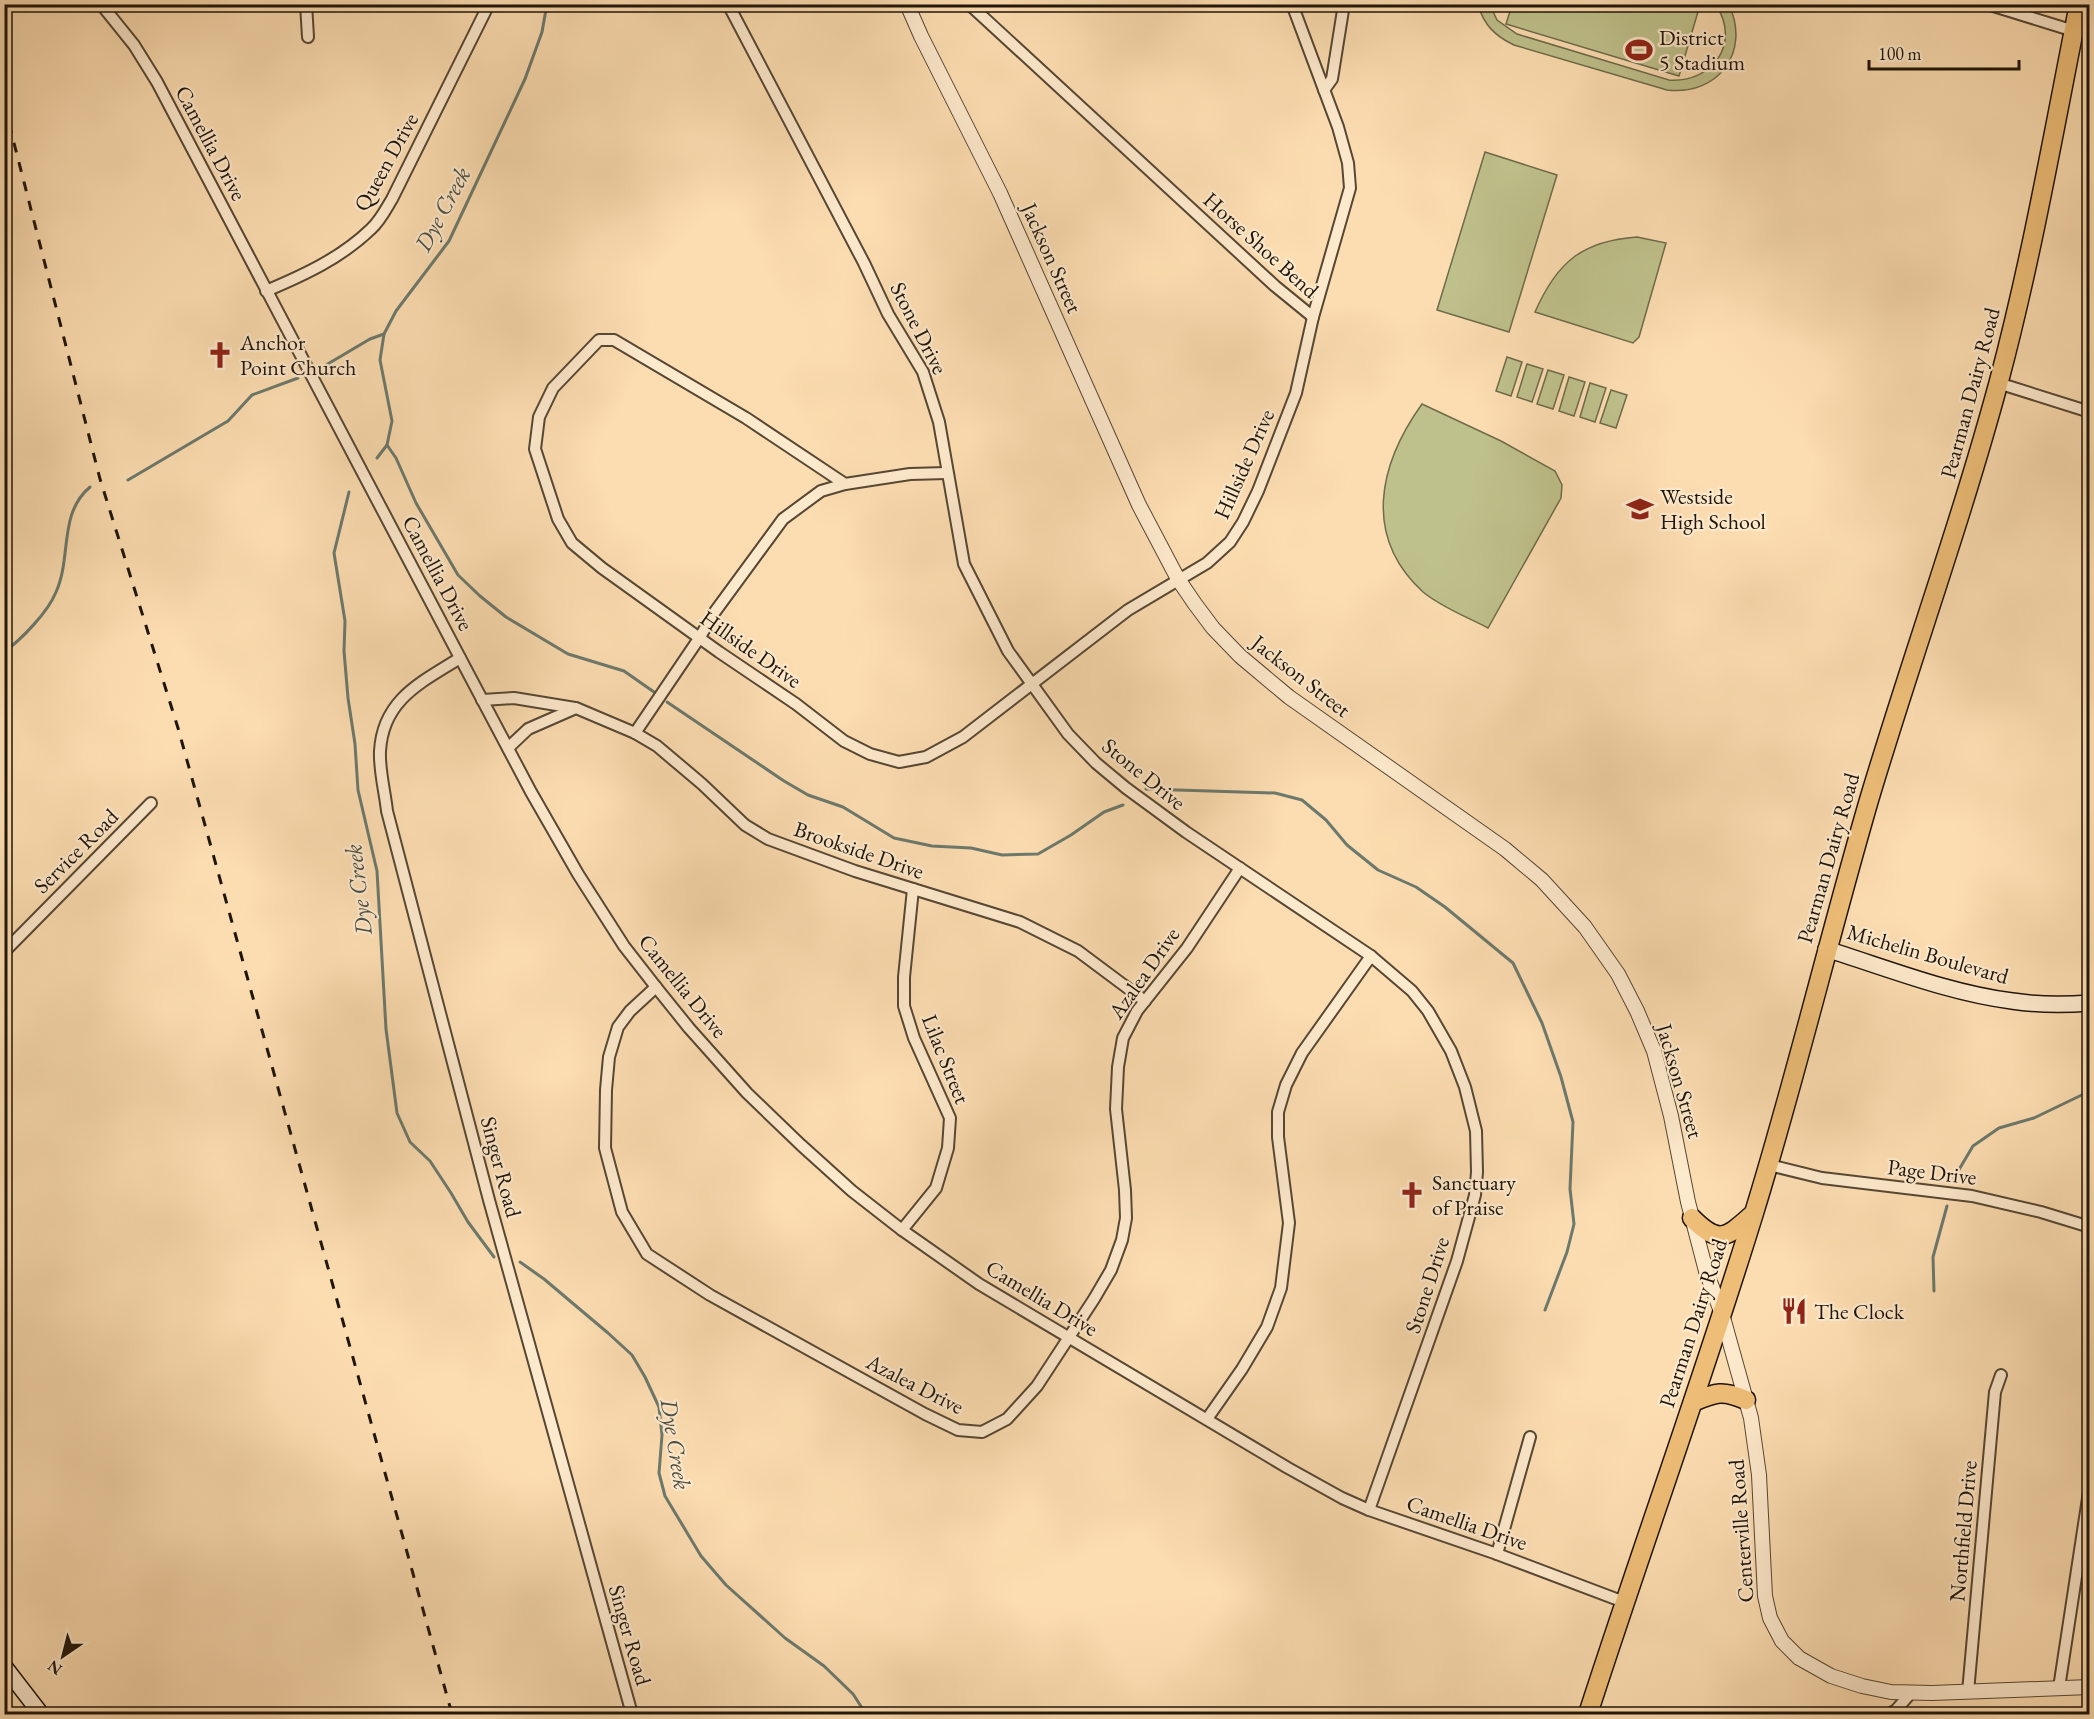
<svg xmlns="http://www.w3.org/2000/svg" width="2094" height="1719" viewBox="0 0 2094 1719" font-family="'EB Garamond',serif">
	<style>
		.green { fill: #bfc18c; stroke: #6f6b4b; stroke-width: 1.5 }
		.lines { fill: none; stroke-linecap: round; stroke-linejoin: round }
		.stream { stroke: #6c796d; stroke-width: 3 }
		.minor-casing { stroke: #564734; stroke-width: 14 }
		.tertiary-casing { stroke: #564734; stroke-width: 16 }
		.secondary-casing { stroke: #1f150a; stroke-width: 18 }
		.trunk-casing { stroke: #1f150a; stroke-width: 21 }
		.minor { stroke: #fde9cc; stroke-width: 10 }
		.tertiary { stroke: #fde9cc; stroke-width: 14 }
		.secondary { stroke: #fde9cc; stroke-width: 15 }
		.trunk { stroke: #eebe78; stroke-width: 18 }
		.rail { stroke: #1f150a; stroke-width: 3; stroke-dasharray: 10 10; stroke-linecap: butt }
		.labels { text-anchor: middle; dominant-baseline: central; stroke-width: 4.5; stroke-linejoin: round; paint-order: stroke }
		.poi-label { font-size: 22px; fill: #1f150a; stroke: #fde9cc; text-anchor: start }
		.street-label { font-size: 22px; fill: #1f150a; stroke: #fde9cc }
		.water-label { font-size: 24px; font-style: italic; fill: #4c4f44; stroke: #fde9cc }
	</style>
	<rect width="100%" height="100%" fill="#fcddb1"/>
	<filter id="stains"><feTurbulence type="fractalNoise" baseFrequency=".00333" numOctaves="4"/><feColorMatrix values="0 0 0 0 .2 0 0 0 0 .09 0 0 0 0 .02 0 0 0 .5 -.17"/></filter>
	<radialGradient id="worn" r=".72"><stop offset=".6" stop-color="#630" stop-opacity="0"/><stop offset="1" stop-color="#630" stop-opacity=".3"/></radialGradient>
	<!-- green -->
	<g class="green">
		<path d="M1478,5H1490L1497,20L1517,34L1669,80C1713,83 1741,43 1716,5H1729C1751,52 1718,96 1667,90L1514,45C1495,36 1484,25 1478,5Z"/>
		<polygon points="1512,5 1512,4 1700,5 1679,76 1506,24"/>
		<polygon points="1485,152 1557,175 1509,332 1437,310"/>
		<path d="M1637,237L1666,243L1639,337L1633,343L1535,312C1557,262 1582,241 1637,237Z"/>
		<polygon points="1507,357 1522,362 1511,396 1496,391"/>
		<polygon points="1527,364 1543,369 1532,402 1517,397"/>
		<polygon points="1548,370 1564,375 1553,409 1537,404"/>
		<polygon points="1569,377 1585,382 1574,416 1559,411"/>
		<polygon points="1590,383 1606,388 1595,422 1580,417"/>
		<polygon points="1611,390 1627,395 1616,428 1600,423"/>
		<path d="M1422,404L1501,441L1555,471L1562,485L1561,498L1488,628C1467,617 1441,607 1423,592C1362,536 1379,464 1422,404Z"/>
	</g>
	<g class="lines">
		<!-- stream -->
		<g class="stream">
			<polyline points="326,365 370,339 384,334"/>
			<polyline points="387,445 396,458 416,503 458,575 480,596 506,617 568,654 624,671 654,692"/>
			<polyline points="377,458 387,445 392,421 380,360 384,334 396,311 449,241 525,79 542,32 547,4"/>
			<polyline points="128,480 228,421 252,395 298,378"/>
			<polyline points="349,492 334,553 345,621 344,651 348,698 355,744 358,790 377,871 386,1029 397,1113 410,1142 430,1161 451,1193 468,1222 494,1257"/>
			<path d="M4,652C22,639 48,612 56,592C72,557 58,514 90,487"/>
			<polyline points="667,702 784,781 808,795 843,807 894,838 932,846 971,848 1002,855 1038,854 1071,835 1104,812 1123,805"/>
			<polyline points="1146,789 1275,793 1302,800 1326,820 1347,845 1378,870 1416,887 1445,907 1513,963 1542,1023 1561,1077 1573,1122 1570,1189 1574,1224 1567,1252 1545,1310"/>
			<polyline points="1954,1178 1973,1146 1999,1128 2034,1118 2090,1091"/>
			<polyline points="520,1262 544,1279 608,1333 632,1355 645,1377 659,1407 662,1435 659,1473 665,1496 701,1556 726,1585 785,1638 824,1666 853,1694 866,1714"/>
			<polyline points="1934,1291 1933,1257 1947,1206"/>
		</g>
		<defs>
			<g id="minor">
				<polyline points="101,4 134,45 157,82 467,671 531,792 578,874 624,946 656,987 689,1028 747,1093 801,1145 852,1191 902,1230 979,1284 1288,1468 1342,1498 1369,1510 1497,1554 1624,1602"/>
				<polyline points="306,4 308,37"/>
				<polyline points="728,4 864,263 888,314 923,372 939,422 964,564 1008,651 1068,734 1096,763 1126,788 1186,832 1371,956 1412,991 1428,1011 1451,1051 1465,1087 1476,1131 1477,1172 1475,1195 1457,1261 1369,1510"/>
				<polyline points="969,4 1275,286 1313,317 1350,188 1348,163 1338,127 1292,4"/>
				<polyline points="1987,4 2074,31"/>
				<polyline points="1324,90 1332,79 1344,4"/>
				<path d="M266,291C304,275 341,258 371,229C380,221 386,209 392,199L489,4"/>
				<polyline points="1998,383 2090,412"/>
				<polyline points="947,473 910,474 845,484 746,418 614,340 599,340 553,388 539,417 535,449 558,519 572,543 602,568 719,652 796,704 844,741 870,754 899,762 926,757 963,737 1128,610 1207,563 1230,542 1243,522 1258,491 1296,393 1313,317"/>
				<path d="M460,658C422,682 383,699 380,751C379,770 385,792 387,811L489,1200L632,1714"/>
				<polyline points="482,700 514,698 575,708"/>
				<polyline points="635,733 700,637 714,613 783,519 821,491 845,484"/>
				<polyline points="508,748 528,729 576,708 635,733 657,746 702,784 745,825 768,839 855,871 1020,922 1078,951 1145,1001"/>
				<polyline points="4,952 151,803"/>
				<polyline points="656,987 630,1011 618,1027 609,1057 606,1090 605,1148 622,1212 647,1254 710,1295 925,1414 958,1430 982,1432 1007,1419 1037,1386 1094,1299 1111,1270 1122,1240 1126,1218 1125,1190 1116,1109 1118,1067 1123,1038 1137,1011 1187,948 1240,868"/>
				<polyline points="1769,1165 1822,1178 1972,1196 2041,1212 2090,1227"/>
				<polyline points="902,1230 936,1188 948,1148 950,1118 914,1038 904,1006 904,977 913,889"/>
				<polyline points="1207,1419 1242,1369 1267,1327 1281,1288 1289,1223 1278,1137 1278,1112 1286,1085 1302,1053 1371,956"/>
				<polyline points="1497,1554 1530,1437"/>
				<polyline points="2059,1688 2090,1485"/>
				<polyline points="1968,1692 1995,1392 2001,1375"/>
				<polyline points="1889,1714 1896,1710 1910,1694"/>
			</g>
			<polyline id="tertiary" points="907,4 921,36 1000,193 1139,505 1178,579 1195,604 1213,628 1240,656 1289,697 1505,849 1542,880 1585,927 1618,974 1637,1011 1654,1051 1671,1116 1688,1202 1706,1271 1722,1314 1751,1418 1759,1475 1765,1596 1770,1618 1782,1641 1799,1658 1831,1676 1862,1686 1891,1692 1932,1693 2090,1687"/>
			<g id="secondary">
				<path d="M1826,949C1887,968 1949,993 2012,1001C2038,1005 2063,1005 2090,1003"/>
				<polyline points="4,1666 41,1714"/>
			</g>
			<g id="trunk">
				<path d="M1692,1218C1719,1245 1726,1238 1752,1215"/>
				<path d="M1693,1402C1716,1392 1723,1390 1746,1400"/>
				<path d="M1588,1714C1642,1547 1702,1382 1754,1213C1796,1077 1829,937 1869,800C1911,659 1961,522 1999,381C2032,257 2054,130 2079,4"/>
			</g>
		</defs>
		<!-- minor casing -->
		<use href="#minor" class="minor-casing"/>
		<!-- tertiary casing -->
		<use href="#tertiary" class="tertiary-casing"/>
		<!-- secondary casing -->
		<use href="#secondary" class="secondary-casing"/>
		<!-- trunk casing -->
		<use href="#trunk" class="trunk-casing"/>
		<!-- minor -->
		<use href="#minor" class="minor"/>
		<!-- tertiary -->
		<use href="#tertiary" class="tertiary"/>
		<!-- secondary -->
		<use href="#secondary" class="secondary"/>
		<!-- trunk -->
		<use href="#trunk" class="trunk"/>
		<!-- rail -->
		<polyline class="rail" points="4,104 100,479 178,728 452,1714"/>
	</g>
	<!-- icons -->
	<defs>
		<symbol id="stadium-bare" viewBox="-9 -9 18 18"><path d="M0-5a6.5 5 0 1 0 0 10a6.5 5 0 1 0 0-10ZM-3.5-1.8h7v3.6h-7Z" fill="#8f2418" stroke="#fde9cc" stroke-width="2.5" paint-order="stroke"/></symbol>
		<symbol id="church-bare" viewBox="-9 -9 18 18"><path d="M-1.2-6h2.4v3.5h3.3v2.4h-3.3V6h-2.4V-.1h-3.3v-2.4h3.3Z" fill="#8f2418" stroke="#fde9cc" stroke-width="2.5" paint-order="stroke"/></symbol>
		<symbol id="school-bare" viewBox="-9 -9 18 18"><path d="M0-5L7-2L0 1L-7-2ZM-4 1L0 2.5L4 1V4Q0 6-4 4Z" fill="#8f2418" stroke="#fde9cc" stroke-width="2.5" paint-order="stroke"/></symbol>
		<symbol id="restaurant-bare" viewBox="-9 -9 18 18"><path d="M-5-6h1v4h1v-4h1v4h1v-4h1v5L-1.5 .5V6h-2V.5L-5-1ZM5-6V6H3V1.5H1.5Q1.5-4 5-6Z" fill="#8f2418" stroke="#fde9cc" stroke-width="2.5" paint-order="stroke"/></symbol>
	</defs>
	<g fill-rule="evenodd">
		<use href="#stadium-bare" x="1620" y="31" width="38" height="38"/>
		<use href="#church-bare" x="201" y="336" width="38" height="38"/>
		<use href="#school-bare" x="1621" y="490" width="38" height="38"/>
		<use href="#church-bare" x="1393" y="1176" width="38" height="38"/>
		<use href="#restaurant-bare" x="1775" y="1292" width="38" height="38"/>
	</g>
	<g class="labels">
		<!-- poi labels -->
		<g class="poi-label">
			<text x="1659" y="37">District<tspan x="1659" dy="25">5 Stadium</tspan></text>
			<text x="240" y="342">Anchor<tspan x="240" dy="25">Point Church</tspan></text>
			<text x="1660" y="496">Westside<tspan x="1660" dy="25">High School</tspan></text>
			<text x="1432" y="1182">Sanctuary<tspan x="1432" dy="25">of Praise</tspan></text>
			<text x="1814" y="1311">The Clock</text>
		</g>
		<!-- street labels -->
		<g class="street-label">
			<text transform="translate(211 143) rotate(62)">Camellia Drive</text>
			<text transform="translate(386 162) rotate(-61)">Queen Drive</text>
			<text transform="translate(1261 245) rotate(42)">Horse Shoe Bend</text>
			<text transform="translate(1052 258) rotate(66)">Jackson Street</text>
			<text transform="translate(919 328) rotate(63)">Stone Drive</text>
			<text transform="translate(1970 393) rotate(-75)">Pearman Dairy Road</text>
			<text transform="translate(1244 464) rotate(-66)">Hillside Drive</text>
			<text transform="translate(438 573) rotate(62)">Camellia Drive</text>
			<text transform="translate(751 649) rotate(35)">Hillside Drive</text>
			<text transform="translate(1301 676) rotate(38)">Jackson Street</text>
			<text transform="translate(1144 774) rotate(39)">Stone Drive</text>
			<text transform="translate(859 850) rotate(19)">Brookside Drive</text>
			<text transform="translate(76 851) rotate(-45)">Service Road</text>
			<text transform="translate(1828 858) rotate(-74)">Pearman Dairy Road</text>
			<text transform="translate(1928 954) rotate(16)">Michelin Boulevard</text>
			<text transform="translate(1144 973) rotate(-55)">Azalea Drive</text>
			<text transform="translate(683 986) rotate(51)">Camellia Drive</text>
			<text transform="translate(946 1059) rotate(68)">Lilac Street</text>
			<text transform="translate(1680 1081) rotate(74)">Jackson Street</text>
			<text transform="translate(501 1167) rotate(75)">Singer Road</text>
			<text transform="translate(1932 1172) rotate(7)">Page Drive</text>
			<text transform="translate(1427 1285) rotate(-72)">Stone Drive</text>
			<text transform="translate(1042 1298) rotate(31)">Camellia Drive</text>
			<text transform="translate(1693 1323) rotate(-72)">Pearman Dairy Road</text>
			<text transform="translate(915 1384) rotate(27)">Azalea Drive</text>
			<text transform="translate(1467 1523) rotate(19)">Camellia Drive</text>
			<text transform="translate(1741 1531) rotate(-94)">Centerville Road</text>
			<text transform="translate(1963 1531) rotate(-85)">Northfield Drive</text>
			<text transform="translate(630 1635) rotate(74)">Singer Road</text>
		</g>
		<!-- water labels -->
		<g class="water-label">
			<text transform="translate(442 209) rotate(-62)">Dye Creek</text>
			<text transform="translate(358 890) rotate(-97)">Dye Creek</text>
			<text transform="translate(676 1444) rotate(81)">Dye Creek</text>
		</g>
	</g>
	<!-- margin -->
	<rect width="2094" height="1719" fill="none" stroke="#fcddb1" stroke-width="24"/>
	<rect x="6" y="6" width="2082" height="1707" fill="none" stroke="#1f150a" stroke-width="3"/>
	<rect x="12" y="12" width="2070" height="1695" fill="none" stroke="#1f150a" stroke-width="1.5"/>
	<!-- north arrow -->
	<g transform="translate(63 1656) rotate(215)" stroke="#fde9cc" stroke-width="4.5" paint-order="stroke">
	<path d="M0-4.5L10 22L0 15L-10 22Z" fill="#1f150a"/>
	<text y="-9" font-size="16" font-weight="bold" text-anchor="middle" fill="#1f150a">N</text>
	</g>
	<!-- scale -->
	<path d="M1869 60v9h150v-9" fill="none" stroke="#1f150a" stroke-width="3"/>
	<text x="1878" y="60" font-size="18" fill="#1f150a" stroke="#fde9cc" stroke-width="4.5" paint-order="stroke">100 m</text>
	<rect width="100%" height="100%" filter="url(#stains)"/>
	<rect width="100%" height="100%" fill="url(#worn)"/>
</svg>
